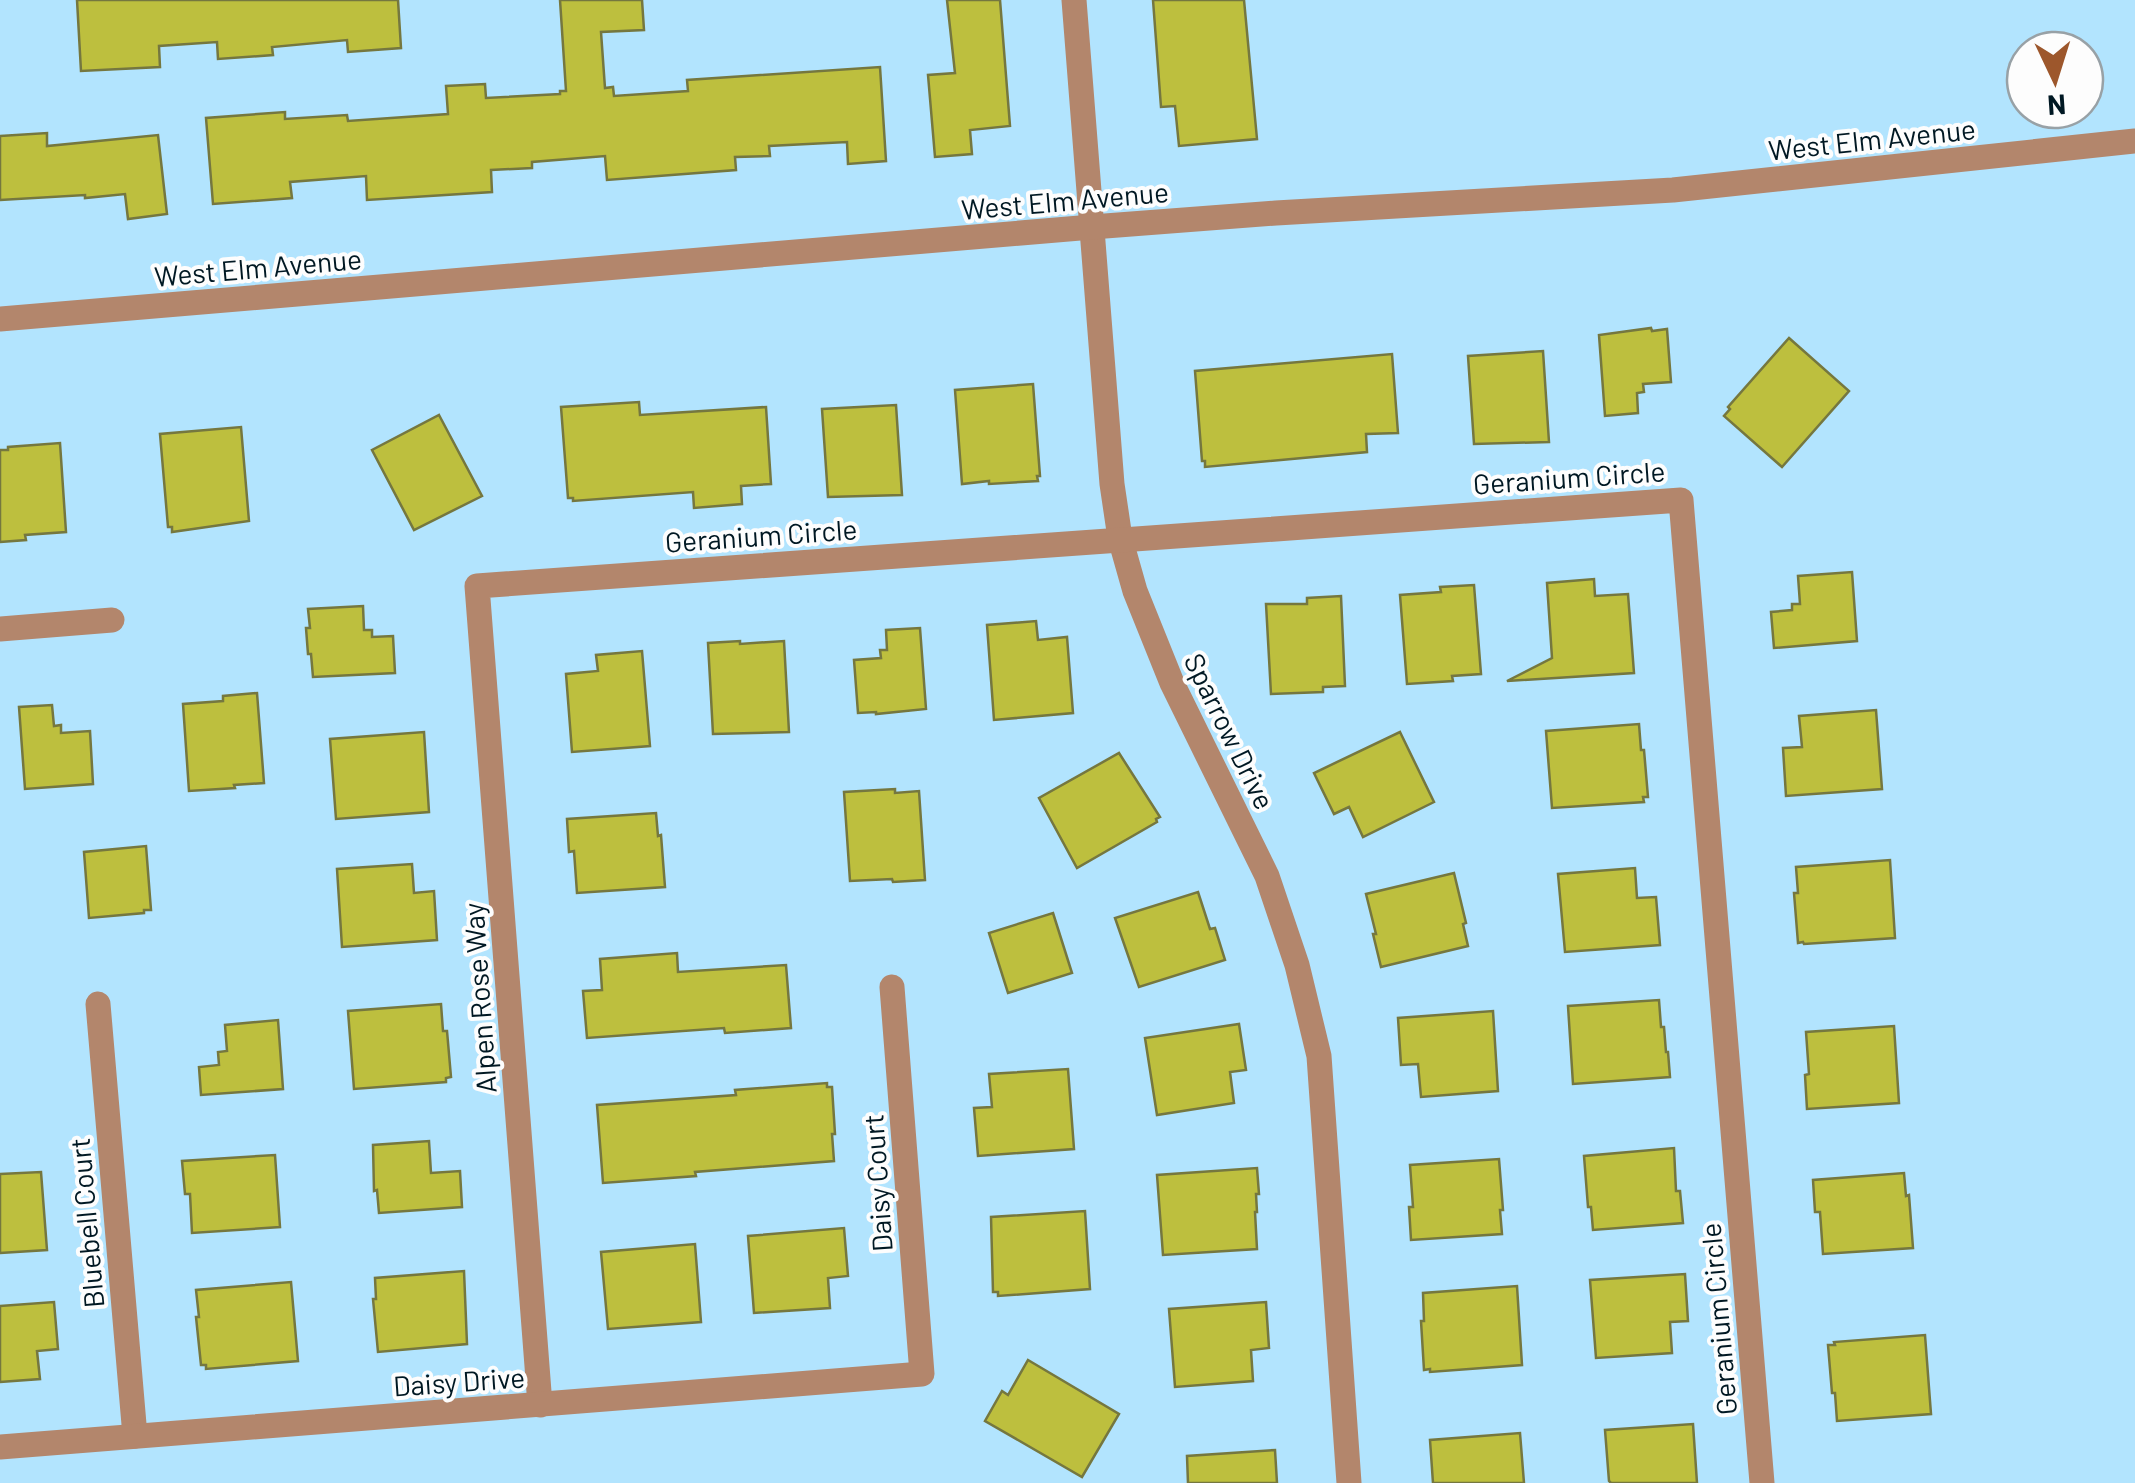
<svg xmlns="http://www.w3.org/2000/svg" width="2135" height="1483" viewBox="0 0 2135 1483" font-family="Barlow,sans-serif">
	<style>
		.building { fill: #bdbf3e; stroke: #75773f; stroke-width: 2.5 }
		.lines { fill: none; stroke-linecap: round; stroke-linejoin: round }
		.minor { stroke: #b3866c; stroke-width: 25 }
		.labels { text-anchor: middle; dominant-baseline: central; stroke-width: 8; stroke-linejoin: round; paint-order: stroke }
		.street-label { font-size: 28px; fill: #001823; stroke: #fdfdfd }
	</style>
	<rect width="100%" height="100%" fill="#b2e4fe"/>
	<!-- building -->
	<g class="building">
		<polygon points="77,0 398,0 401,48 348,52 347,40 272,47 273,55 218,59 217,42 159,46 160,67 81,71"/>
		<polygon points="560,0 642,0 644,30 601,32 605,88 613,87 614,96 688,91 687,80 880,67 886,161 848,164 847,142 769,146 770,156 735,157 736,170 607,180 605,156 532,162 532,168 491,170 492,192 367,200 366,176 290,182 292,198 213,204 206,118 285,112 285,119 347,115 348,121 448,114 446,86 485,84 486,98 560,94 560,91 566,91"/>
		<polygon points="947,0 1000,0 1010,126 970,130 972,154 935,157 928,75 955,73"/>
		<polygon points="1153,0 1244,0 1257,139 1179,146 1175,106 1161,107"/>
		<polygon points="47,133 47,146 158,135 167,214 128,219 125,194 85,198 85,195 0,200 0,136"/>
		<polygon points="1651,328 1652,331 1667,329 1671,382 1643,384 1644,392 1637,393 1638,413 1605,416 1599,335"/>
		<polygon points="1789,338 1849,391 1782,467 1724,416 1730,409 1728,407"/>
		<polygon points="1543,351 1549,442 1474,444 1468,356"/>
		<polygon points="1392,354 1398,433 1366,434 1367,452 1205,467 1205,461 1202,461 1195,371"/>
		<polygon points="1033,384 1040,476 1037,476 1038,481 989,484 989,481 962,484 955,390"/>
		<polygon points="639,402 640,415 766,407 771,484 741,486 742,504 694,508 693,492 573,501 573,498 568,498 561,407"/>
		<polygon points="896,405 902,495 828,497 822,409"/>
		<polygon points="439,415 482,496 414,530 372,450"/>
		<polygon points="241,427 249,521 172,532 172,527 168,527 160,434"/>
		<polygon points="60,443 66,532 25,535 26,540 0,542 0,450 8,450 8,447"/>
		<polygon points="1852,572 1857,641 1774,648 1771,612 1792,610 1792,604 1800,604 1798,576"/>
		<polygon points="1594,579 1595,596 1628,594 1634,673 1507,681 1552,658 1547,583"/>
		<polygon points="1474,585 1481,674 1452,676 1453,681 1407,684 1400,595 1441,592 1440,587"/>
		<polygon points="1341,596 1345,686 1323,687 1323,692 1271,694 1266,604 1307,604 1307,598"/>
		<polygon points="363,606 364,630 372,630 372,637 393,636 395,673 313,677 311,654 308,654 306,628 310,628 308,609"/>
		<polygon points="1036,621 1038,640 1067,637 1073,713 994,720 987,625"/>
		<polygon points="920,628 926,709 876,714 876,712 858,713 854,660 881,658 880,650 887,650 886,630"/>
		<polygon points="740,641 740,644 784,641 789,732 713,734 708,643"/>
		<polygon points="642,651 650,746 572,752 566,674 598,671 596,655"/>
		<polygon points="257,693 264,783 234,785 235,788 189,791 183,704 223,701 223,696"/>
		<polygon points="52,705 54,726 61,725 61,733 90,731 93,784 25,789 19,707"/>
		<polygon points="1876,710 1882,789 1786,796 1783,748 1802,747 1799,716"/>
		<polygon points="1639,724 1641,750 1644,750 1648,797 1643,797 1644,802 1552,808 1546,731"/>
		<polygon points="424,732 429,812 336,819 330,739"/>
		<polygon points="1400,732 1434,802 1363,837 1349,807 1334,814 1314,773"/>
		<polygon points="1119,753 1160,817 1156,819 1157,822 1077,868 1039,798"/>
		<polygon points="895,789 895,793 919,791 925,880 893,882 892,879 850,881 844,792"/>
		<polygon points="656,813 658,836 661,835 665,887 577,893 574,851 569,852 567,819"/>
		<polygon points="146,846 151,910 144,910 144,913 89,918 84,852"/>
		<polygon points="1890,860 1895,938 1804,944 1803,942 1798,943 1794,893 1798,893 1796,867"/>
		<polygon points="412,864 414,893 434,891 437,940 342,947 337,869"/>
		<polygon points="1635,868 1637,898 1656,897 1660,945 1565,952 1558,874"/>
		<polygon points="1454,873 1466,923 1463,924 1468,946 1381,967 1373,934 1376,934 1366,894"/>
		<polygon points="1198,892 1210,929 1215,928 1225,960 1139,987 1115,918"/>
		<polygon points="1053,913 1072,973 1008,993 989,933"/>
		<polygon points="677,953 678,972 786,965 791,1028 725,1033 724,1028 587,1038 583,991 602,990 600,959"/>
		<polygon points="1659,1000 1661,1027 1664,1027 1666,1052 1668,1052 1670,1077 1573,1084 1568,1006"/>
		<polygon points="441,1004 443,1031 447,1031 451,1077 446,1078 446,1082 354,1089 348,1011"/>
		<polygon points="1493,1011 1498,1091 1421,1097 1418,1064 1401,1065 1398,1018"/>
		<polygon points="278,1020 283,1089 201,1095 199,1067 219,1065 218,1052 227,1051 225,1025"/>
		<polygon points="1239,1024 1246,1070 1230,1072 1234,1103 1157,1115 1145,1038"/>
		<polygon points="1894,1026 1899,1103 1807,1109 1805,1075 1809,1074 1806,1032"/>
		<polygon points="1068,1069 1074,1149 978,1156 974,1108 992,1107 989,1074"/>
		<polygon points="827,1083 827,1087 832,1087 835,1134 832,1134 834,1161 695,1172 696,1176 603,1183 597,1105 736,1095 735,1090"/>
		<polygon points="429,1141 431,1173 460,1171 462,1207 379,1213 377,1190 374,1191 373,1145"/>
		<polygon points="1674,1148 1676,1191 1680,1191 1683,1223 1593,1230 1591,1207 1588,1207 1584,1156"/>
		<polygon points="275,1155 280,1227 192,1233 190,1194 185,1194 182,1161"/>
		<polygon points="1499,1159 1503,1210 1500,1210 1502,1234 1411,1240 1409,1207 1413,1207 1410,1165"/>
		<polygon points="1257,1168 1259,1194 1256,1194 1257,1212 1255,1212 1257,1249 1163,1255 1157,1175"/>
		<polygon points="41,1172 47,1250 0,1253 0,1174"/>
		<polygon points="1904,1173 1906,1196 1909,1195 1913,1248 1823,1254 1820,1212 1815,1212 1813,1180"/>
		<polygon points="1085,1211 1090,1289 998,1296 998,1292 993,1292 991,1217"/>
		<polygon points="844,1228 848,1276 828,1278 830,1308 754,1313 748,1236"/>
		<polygon points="695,1244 701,1322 608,1329 601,1252"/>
		<polygon points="464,1271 467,1344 378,1352 373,1299 376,1299 375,1278"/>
		<polygon points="1685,1274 1688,1321 1670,1322 1672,1353 1596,1358 1590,1280"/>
		<polygon points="291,1282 298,1361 206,1369 206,1365 201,1365 196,1317 199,1317 196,1290"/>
		<polygon points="1517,1286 1522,1365 1430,1372 1430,1369 1424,1370 1421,1321 1424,1321 1423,1293"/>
		<polygon points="54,1302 58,1349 37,1351 40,1379 0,1382 0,1306"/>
		<polygon points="1266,1302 1269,1348 1251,1350 1253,1381 1175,1387 1169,1309"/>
		<polygon points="1925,1335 1931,1414 1837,1421 1835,1393 1832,1393 1828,1345 1835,1345 1834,1342"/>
		<polygon points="1028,1360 1119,1414 1082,1477 985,1421 1002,1391 1008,1395"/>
		<polygon points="1693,1424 1697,1483 1611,1483 1609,1481 1605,1430"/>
		<polygon points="1520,1433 1524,1483 1433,1483 1430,1440"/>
		<polygon points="1275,1450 1277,1483 1188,1483 1187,1456"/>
	</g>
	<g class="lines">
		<!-- minor -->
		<g class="minor">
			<polyline points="1074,0 1112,484 1120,538 1135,591 1172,683 1267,876 1297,965 1319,1056 1349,1483"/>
			<polyline points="0,319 1092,227 1276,213 1673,190 2135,141"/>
			<polyline points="0,629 112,620"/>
			<polyline points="98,1004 135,1436"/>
			<polyline points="540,1405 477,586 1681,500 1762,1483"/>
			<polyline points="0,1447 922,1374 892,987"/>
		</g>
	</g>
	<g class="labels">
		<!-- street labels -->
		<g class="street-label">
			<text transform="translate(1872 139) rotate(-6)">West Elm Avenue</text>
			<text transform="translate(1065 200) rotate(-5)">West Elm Avenue</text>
			<text transform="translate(258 267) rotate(-5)">West Elm Avenue</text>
			<text transform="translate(1569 477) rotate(-4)">Geranium Circle</text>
			<text transform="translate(761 535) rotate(-4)">Geranium Circle</text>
			<text transform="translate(1230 731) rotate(64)">Sparrow Drive</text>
			<text transform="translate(479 998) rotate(-94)">Alpen Rose Way</text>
			<text transform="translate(877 1183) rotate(-94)">Daisy Court</text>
			<text transform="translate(86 1223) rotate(-95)">Bluebell Court</text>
			<text transform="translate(1718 1319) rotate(-95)">Geranium Circle</text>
			<text transform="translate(459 1381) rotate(-4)">Daisy Drive</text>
		</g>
	</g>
	<!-- north arrow -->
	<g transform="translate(2055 80) rotate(176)"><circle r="48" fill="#fdfdfd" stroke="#98a1a6" stroke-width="2.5"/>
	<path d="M0-8L18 38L0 25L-18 38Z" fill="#9d572c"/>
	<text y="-15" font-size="28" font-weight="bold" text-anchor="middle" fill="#001823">N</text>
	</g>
</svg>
